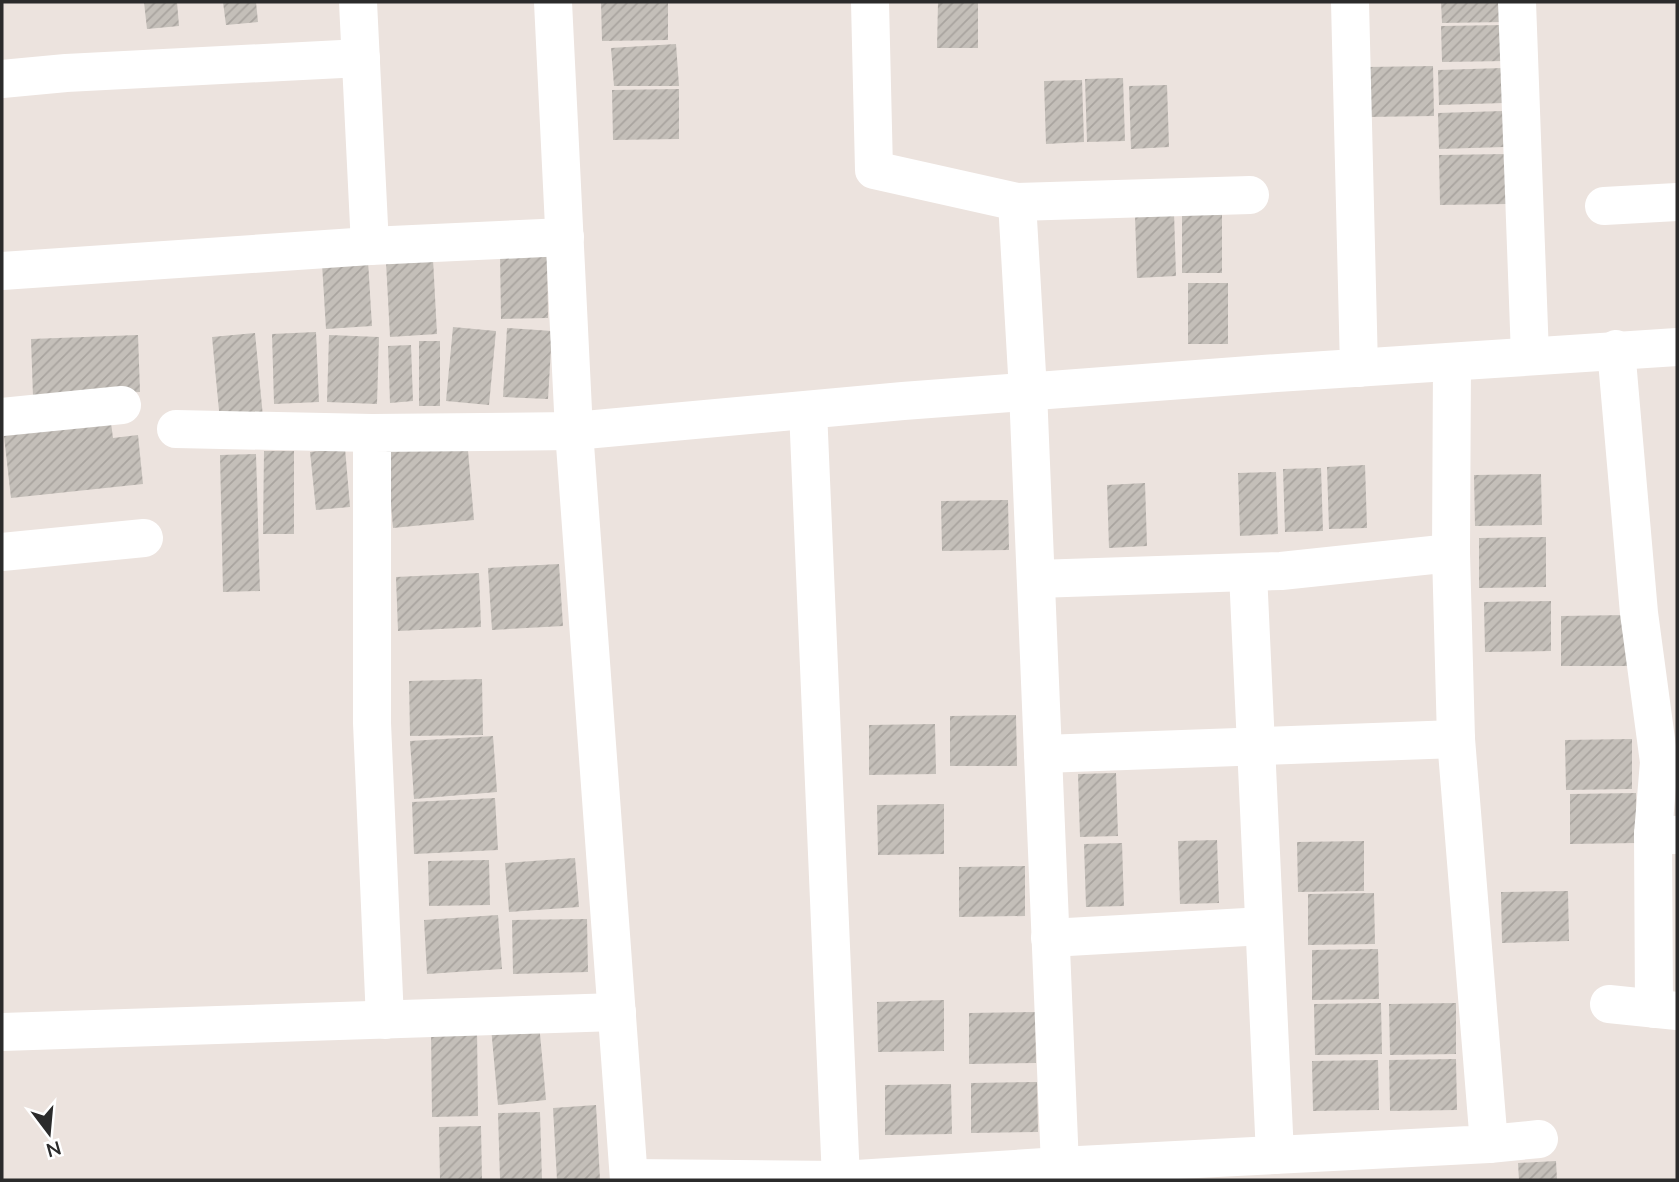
<svg xmlns="http://www.w3.org/2000/svg" width="1679" height="1182" viewBox="0 0 1679 1182" font-family="Mulish,sans-serif">
	<style>
		.building { fill: url(#building-hatch) }
		.lines { fill: none; stroke-linecap: round; stroke-linejoin: round }
		.minor { stroke: #fff; stroke-width: 38 }
	</style>
	<defs>
		<pattern id="building-hatch" width="6" height="6" patternUnits="userSpaceOnUse" patternTransform="scale(1.75)"><rect width="6" height="6" fill="#c4bfb9"/><path d="M-1 1l2-2M0 6l6-6M5 7l2-2" fill="none" stroke="#a9a49f"/></pattern>
	</defs>
	<rect width="100%" height="100%" fill="#ece3de"/>
	<!-- building -->
	<g class="building">
		<polygon points="144,2 177,2 179,26 147,29"/>
		<polygon points="223,2 256,2 258,22 226,25"/>
		<polygon points="601,2 668,2 668,40 602,41"/>
		<polygon points="938,2 978,2 978,48 937,48"/>
		<polygon points="1441,2 1506,2 1506,22 1442,23"/>
		<polygon points="1506,25 1507,61 1442,62 1441,26"/>
		<polygon points="676,44 679,86 614,86 611,48"/>
		<polygon points="1433,66 1434,116 1367,117 1367,67"/>
		<polygon points="1503,68 1504,103 1439,105 1438,70"/>
		<polygon points="1123,78 1125,141 1087,142 1085,79"/>
		<polygon points="1082,80 1084,142 1046,144 1044,81"/>
		<polygon points="1167,85 1169,147 1131,149 1129,86"/>
		<polygon points="679,89 679,139 613,140 612,90"/>
		<polygon points="1503,111 1504,147 1439,149 1438,113"/>
		<polygon points="1506,154 1507,204 1440,205 1439,155"/>
		<rect x="1182" y="212" width="40" height="61"/>
		<polygon points="1174,213 1176,276 1137,278 1135,215"/>
		<polygon points="547,251 548,318 501,319 500,252"/>
		<polygon points="433,259 437,334 390,337 386,262"/>
		<polygon points="368,261 372,326 326,329 322,264"/>
		<rect x="1188" y="283" width="40" height="61"/>
		<polygon points="453,327 496,331 489,405 446,401"/>
		<polygon points="507,328 552,331 548,399 503,397"/>
		<polygon points="316,332 319,402 274,404 272,334"/>
		<polygon points="255,333 263,417 220,421 212,337"/>
		<polygon points="138,335 140,392 33,397 31,339"/>
		<polygon points="329,335 379,337 377,404 327,402"/>
		<rect x="419" y="341" width="21" height="65"/>
		<polygon points="411,345 413,401 390,403 388,346"/>
		<polygon points="110,415 113,438 138,435 143,484 11,498 3,427"/>
		<polygon points="467,439 474,520 393,528 386,446"/>
		<polygon points="345,448 350,507 316,510 310,452"/>
		<polygon points="264,451 294,451 294,534 263,534"/>
		<polygon points="256,454 260,591 223,592 220,455"/>
		<polygon points="1365,465 1367,528 1329,529 1327,467"/>
		<polygon points="1321,468 1323,531 1285,532 1283,469"/>
		<polygon points="1276,472 1278,534 1240,536 1238,473"/>
		<polygon points="1541,474 1542,525 1475,526 1474,475"/>
		<polygon points="1145,483 1147,546 1109,548 1107,485"/>
		<polygon points="1008,500 1009,550 942,551 941,501"/>
		<polygon points="1546,537 1546,587 1479,588 1479,538"/>
		<polygon points="559,564 563,626 492,630 488,568"/>
		<polygon points="479,573 481,627 398,631 396,577"/>
		<polygon points="1551,601 1551,651 1485,652 1484,602"/>
		<polygon points="1628,615 1628,666 1561,666 1561,616"/>
		<polygon points="482,679 483,735 410,736 409,681"/>
		<polygon points="1016,715 1017,766 950,766 950,716"/>
		<polygon points="935,724 936,774 869,775 869,725"/>
		<polygon points="493,736 497,792 414,799 410,741"/>
		<polygon points="1632,739 1632,789 1566,790 1565,740"/>
		<polygon points="1116,773 1118,836 1080,837 1078,774"/>
		<polygon points="1636,793 1637,843 1570,844 1570,794"/>
		<polygon points="495,798 498,850 414,854 412,802"/>
		<polygon points="944,804 944,854 878,855 877,805"/>
		<polygon points="1217,840 1219,903 1180,904 1178,841"/>
		<polygon points="1364,841 1364,891 1298,892 1297,842"/>
		<polygon points="1122,843 1124,906 1086,907 1084,844"/>
		<polygon points="575,858 579,907 509,912 505,863"/>
		<polygon points="489,860 490,905 429,906 428,861"/>
		<polygon points="1025,866 1025,916 959,917 959,867"/>
		<polygon points="1568,891 1569,941 1502,943 1501,892"/>
		<polygon points="1374,893 1375,944 1308,945 1308,894"/>
		<polygon points="498,915 502,969 427,974 424,920"/>
		<polygon points="587,919 588,972 513,974 512,920"/>
		<polygon points="1378,949 1379,999 1312,1000 1312,950"/>
		<polygon points="944,1000 944,1051 878,1052 877,1002"/>
		<polygon points="1381,1003 1382,1054 1315,1055 1314,1004"/>
		<polygon points="1456,1003 1456,1054 1390,1055 1389,1004"/>
		<polygon points="1035,1012 1036,1063 969,1064 969,1013"/>
		<polygon points="539,1023 546,1100 498,1105 491,1027"/>
		<polygon points="477,1028 478,1116 432,1117 431,1029"/>
		<polygon points="1456,1059 1457,1110 1390,1111 1389,1060"/>
		<polygon points="1378,1060 1379,1110 1313,1111 1312,1061"/>
		<polygon points="1037,1082 1038,1132 971,1133 971,1083"/>
		<polygon points="951,1084 952,1134 885,1135 885,1085"/>
		<polygon points="596,1105 600,1180 557,1180 553,1108"/>
		<polygon points="540,1112 542,1180 500,1180 498,1113"/>
		<polygon points="481,1126 482,1180 440,1180 439,1127"/>
		<polygon points="1556,1161 1557,1180 1519,1180 1518,1163"/>
	</g>
	<g class="lines">
		<!-- minor -->
		<g class="minor">
			<polyline points="358,2 370,246"/>
			<polyline points="553,2 574,431 629,1180"/>
			<polyline points="870,2 874,170 1017,202 1028,391 1060,1166"/>
			<polyline points="1350,2 1359,368"/>
			<polyline points="1517,2 1530,356"/>
			<polyline points="2,79 66,73 361,58"/>
			<polyline points="1017,202 1250,195"/>
			<polyline points="1604,206 1677,202"/>
			<polyline points="2,271 370,246 565,237"/>
			<polyline points="1616,349 1639,613 1659,762 1653,834"/>
			<polyline points="808,410 841,1180"/>
			<polyline points="2,417 122,405"/>
			<polyline points="176,429 372,433"/>
			<polyline points="2,552 144,538"/>
			<polyline points="1451,553 1452,363"/>
			<polyline points="1248,573 1275,1155"/>
			<polyline points="1043,754 1456,739"/>
			<polyline points="1050,938 1264,926"/>
			<polyline points="1609,1004 1677,1011"/>
			<polyline points="1654,1009 1653,834 1677,835"/>
			<polyline points="385,1020 372,723 372,433 574,431 903,401 1263,374 1677,347"/>
			<polyline points="2,1032 617,1012"/>
			<polyline points="1489,1144 1539,1139"/>
			<polyline points="629,1178 841,1180 1060,1166 1489,1144 1456,739 1451,553 1281,571 1036,579"/>
		</g>
	</g>
	<!-- border -->
	<rect width="1679" height="1182" fill="none" stroke="#2b2b2b" stroke-width="7"/>
	<!-- north arrow -->
	<g transform="translate(49 1133) rotate(164)" stroke="#ffffff" stroke-width="5" paint-order="stroke">
	<path d="M0-5L12 26L0 18L-12 26Z" fill="#2b2b2b"/>
	<text y="-10" font-size="19" font-weight="bold" text-anchor="middle" fill="#2b2b2b">N</text>
	</g>
</svg>
